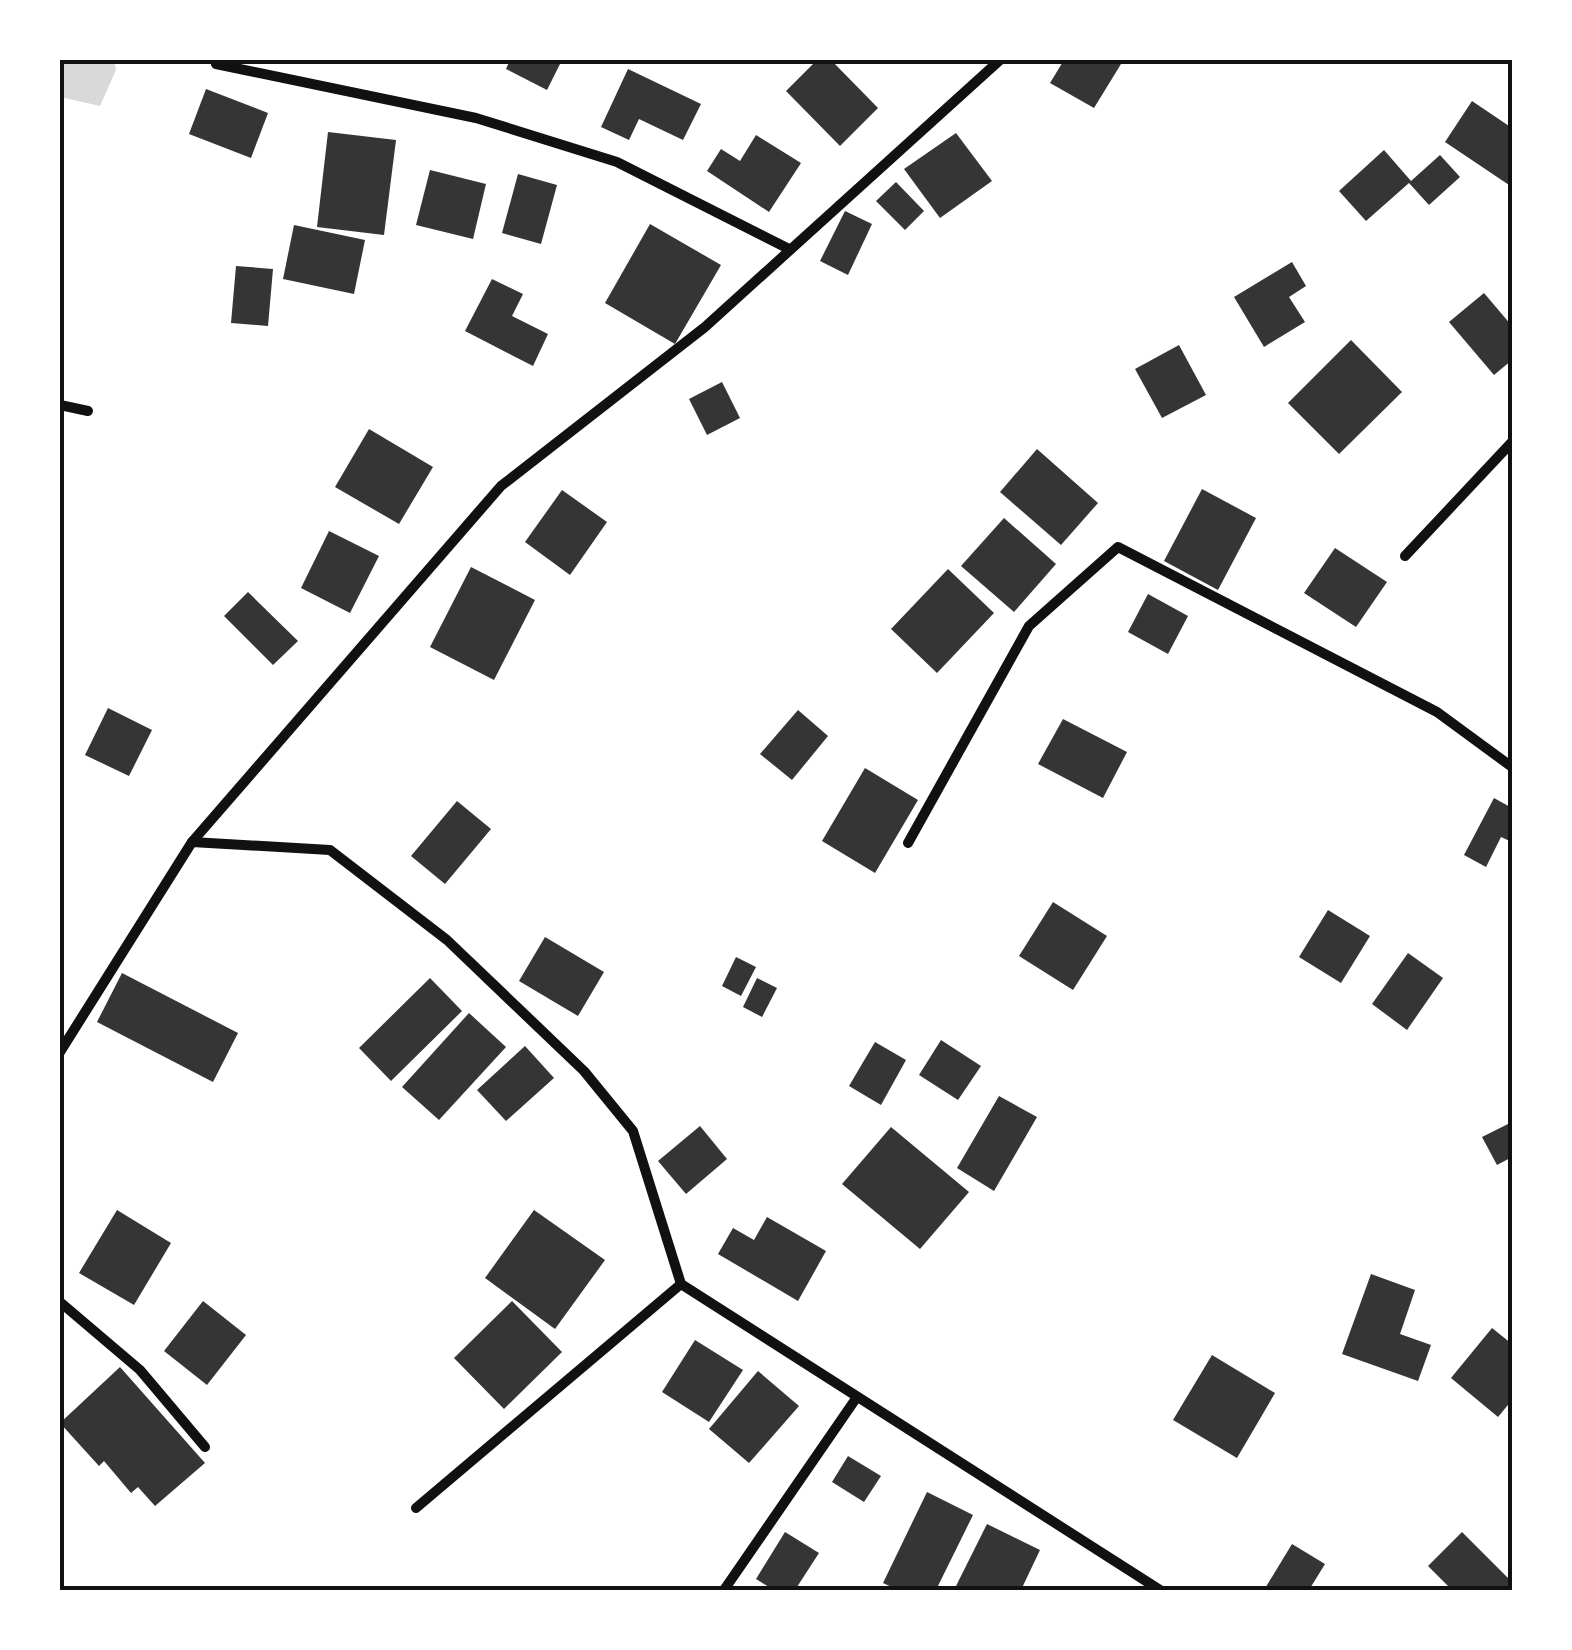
<svg xmlns="http://www.w3.org/2000/svg" width="1572" height="1650" viewBox="0 0 1572 1650" font-family="Overpass,sans-serif">
	<style>
		.water { fill: #d9d9d9 }
		.building { fill: #353535 }
		.lines { fill: none; stroke-linecap: round; stroke-linejoin: round }
		.minor { stroke: #111; stroke-width: 10 }
		.neatline { fill: none; stroke: #111; stroke-width: 4 }
	</style>
	<rect width="100%" height="100%" fill="#fff"/>
	<!-- water -->
	<polygon class="water" points="60,60 114,60 116,70 100,106 60,97"/>
	<!-- building -->
	<g class="building">
		<polygon points="510,60 562,60 547,90 506,69"/>
		<polygon points="817,60 831,60 878,108 840,146 786,91"/>
		<polygon points="1064,60 1121,64 1094,108 1050,83"/>
		<polygon points="628,69 701,104 683,140 639,119 629,140 601,127"/>
		<polygon points="206,89 268,113 251,158 189,134"/>
		<polygon points="1472,101 1512,128 1512,187 1445,142"/>
		<polygon points="328,132 396,140 384,235 317,227"/>
		<polygon points="956,133 992,181 940,218 904,169"/>
		<polygon points="756,135 801,163 769,212 707,171 721,149 740,161"/>
		<polygon points="1384,150 1411,181 1440,155 1460,177 1429,205 1409,183 1366,221 1339,191"/>
		<polygon points="430,170 486,184 473,239 416,225"/>
		<polygon points="518,174 557,185 541,244 502,233"/>
		<polygon points="896,182 924,211 905,230 876,201"/>
		<polygon points="845,211 872,224 848,275 820,261"/>
		<polygon points="650,224 721,265 675,344 605,303"/>
		<polygon points="294,225 365,240 354,294 283,279"/>
		<polygon points="1292,262 1306,286 1289,297 1305,322 1264,347 1234,297"/>
		<polygon points="236,266 273,269 268,326 231,323"/>
		<polygon points="492,279 523,294 512,316 548,334 533,366 465,331"/>
		<polygon points="1484,293 1512,326 1512,360 1494,375 1449,322"/>
		<polygon points="1351,340 1402,392 1339,454 1288,403"/>
		<polygon points="1179,345 1206,395 1162,418 1135,369"/>
		<polygon points="722,382 740,418 707,435 689,399"/>
		<polygon points="369,429 433,467 399,524 335,487"/>
		<polygon points="1037,449 1098,503 1061,545 1000,492"/>
		<polygon points="1202,489 1256,518 1218,590 1164,561"/>
		<polygon points="562,490 607,522 570,575 525,542"/>
		<polygon points="1004,518 1056,564 1014,612 961,566"/>
		<polygon points="329,531 379,556 350,613 301,588"/>
		<polygon points="1335,548 1387,582 1356,627 1304,593"/>
		<polygon points="471,567 535,600 494,680 430,647"/>
		<polygon points="948,569 994,613 937,673 891,629"/>
		<polygon points="248,592 298,641 273,665 224,616"/>
		<polygon points="1148,594 1188,616 1168,654 1128,632"/>
		<polygon points="108,708 152,730 129,776 85,755"/>
		<polygon points="798,710 828,736 792,780 760,754"/>
		<polygon points="1063,719 1127,752 1103,798 1038,764"/>
		<polygon points="865,768 918,800 875,873 822,841"/>
		<polygon points="1494,798 1512,808 1512,842 1501,837 1486,867 1464,855"/>
		<polygon points="457,801 491,829 445,884 411,856"/>
		<polygon points="1053,902 1107,936 1073,990 1019,956"/>
		<polygon points="1328,910 1370,936 1341,983 1299,957"/>
		<polygon points="545,937 604,972 578,1016 519,981"/>
		<polygon points="1408,953 1443,978 1407,1030 1372,1004"/>
		<polygon points="736,957 756,967 741,996 722,986"/>
		<polygon points="122,973 238,1033 213,1082 97,1022"/>
		<polygon points="430,978 462,1011 391,1081 359,1048"/>
		<polygon points="757,978 777,988 762,1017 743,1007"/>
		<polygon points="469,1013 506,1047 439,1120 402,1087"/>
		<polygon points="941,1040 981,1066 958,1100 919,1075"/>
		<polygon points="875,1042 906,1060 881,1105 849,1086"/>
		<polygon points="525,1046 554,1078 506,1121 477,1090"/>
		<polygon points="999,1096 1037,1117 994,1191 957,1168"/>
		<polygon points="1512,1122 1512,1157 1497,1165 1482,1137"/>
		<polygon points="700,1126 727,1159 686,1194 658,1161"/>
		<polygon points="891,1127 969,1192 920,1249 842,1184"/>
		<polygon points="117,1210 171,1243 134,1305 79,1273"/>
		<polygon points="534,1210 605,1260 555,1329 485,1278"/>
		<polygon points="767,1217 826,1251 798,1301 718,1254 733,1228 754,1240"/>
		<polygon points="1371,1274 1415,1290 1400,1334 1431,1345 1418,1381 1342,1354"/>
		<polygon points="203,1301 246,1335 207,1385 164,1351"/>
		<polygon points="512,1301 562,1352 504,1409 454,1358"/>
		<polygon points="1492,1328 1512,1344 1512,1400 1498,1417 1451,1378"/>
		<polygon points="695,1340 743,1370 709,1422 662,1392"/>
		<polygon points="1212,1355 1275,1393 1237,1458 1173,1420"/>
		<polygon points="120,1367 205,1463 155,1506 138,1487 131,1493 104,1461 99,1466 60,1423"/>
		<polygon points="758,1371 799,1406 749,1463 709,1429"/>
		<polygon points="848,1456 881,1476 864,1502 832,1482"/>
		<polygon points="927,1492 973,1515 936,1590 898,1590 883,1583"/>
		<polygon points="987,1524 1040,1550 1021,1590 954,1590"/>
		<polygon points="785,1532 819,1553 795,1590 774,1590 756,1579"/>
		<polygon points="1462,1532 1512,1582 1512,1590 1452,1590 1428,1566"/>
		<polygon points="1292,1544 1325,1564 1309,1590 1264,1590"/>
	</g>
	<g class="lines">
		<!-- minor -->
		<g class="minor">
			<polyline points="216,64 476,118 617,162 789,249"/>
			<polyline points="60,405 88,411"/>
			<polyline points="1405,556 1512,442"/>
			<polyline points="192,842 501,486 705,327 1000,60"/>
			<polyline points="908,843 1029,626 1118,547 1437,712 1512,767"/>
			<polyline points="60,1052 192,842 330,850 447,940 584,1071 633,1131 681,1284"/>
			<polyline points="60,1302 140,1370 205,1447"/>
			<polyline points="416,1508 681,1284 1160,1590"/>
			<polyline points="724,1590 857,1397"/>
		</g>
	</g>
	<!-- border -->
	<rect width="1572" height="1650" fill="none" stroke="#ffffff" stroke-width="125"/>
	<rect x="62" y="62" width="1448" height="1526" class="neatline"/>
</svg>
